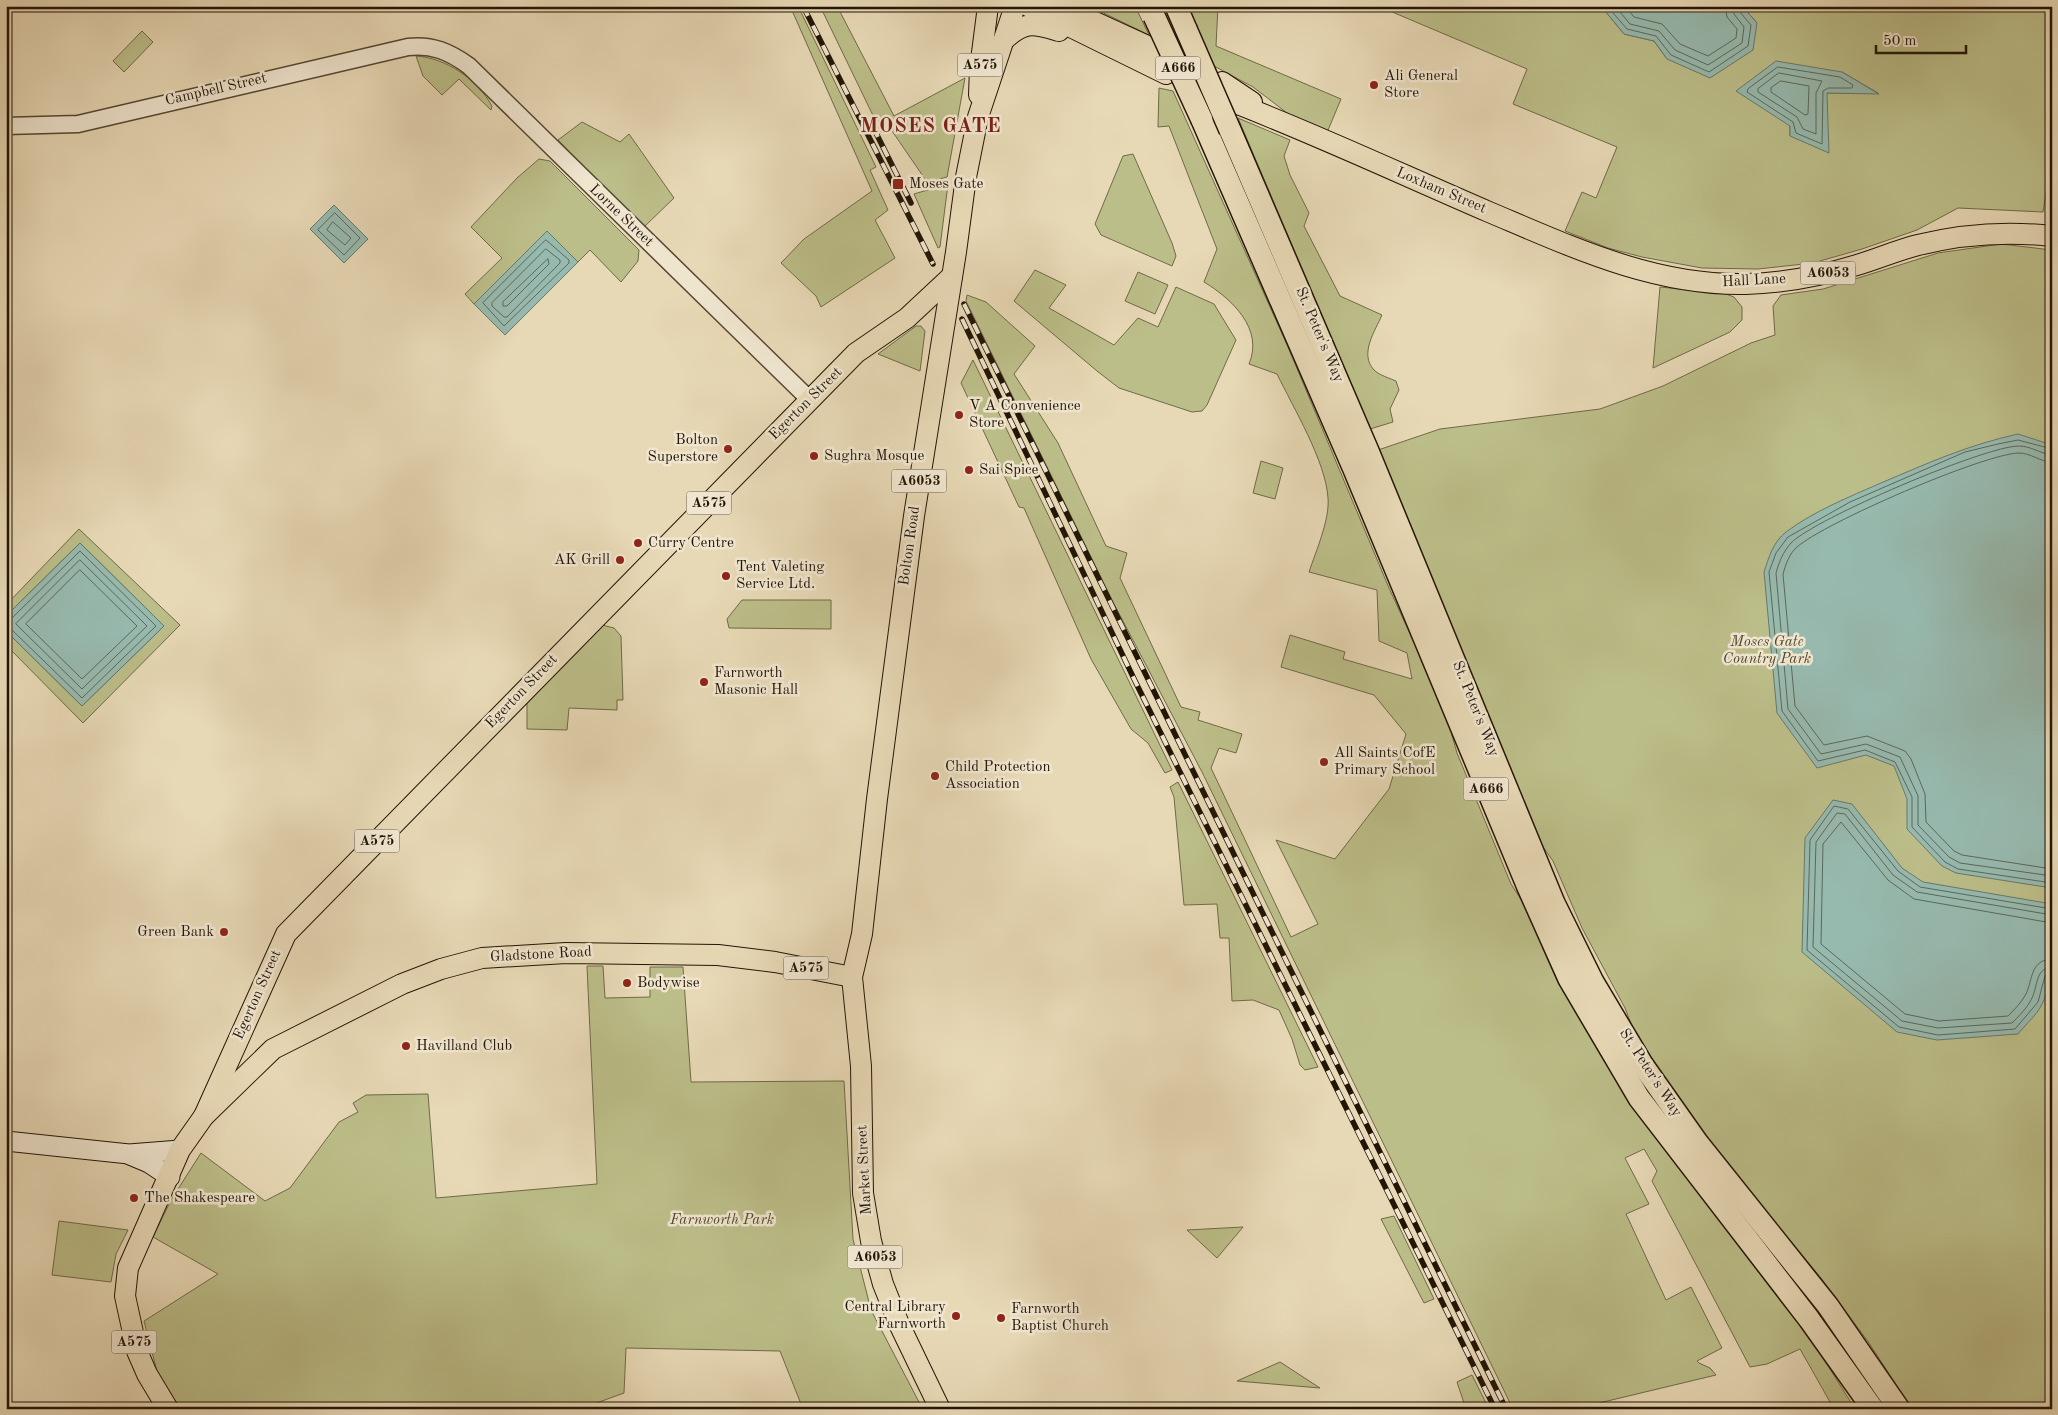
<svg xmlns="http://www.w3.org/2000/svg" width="2058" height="1415" viewBox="0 0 2058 1415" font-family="'Old Standard TT',serif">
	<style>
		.green { fill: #bcbe89; stroke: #6f6a48; fill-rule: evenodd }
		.water { fill: #97baaf; stroke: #68786b }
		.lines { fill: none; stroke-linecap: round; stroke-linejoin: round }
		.shore { stroke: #5c685a; stroke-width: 1 }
		.tertiary-casing { stroke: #544632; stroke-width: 19 }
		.secondary-casing { stroke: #221506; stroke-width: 21 }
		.primary-casing { stroke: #221506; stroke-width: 22 }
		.trunk-casing { stroke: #221506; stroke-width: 24 }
		.tertiary { stroke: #f0e6d0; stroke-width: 16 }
		.secondary { stroke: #f0e6d0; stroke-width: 19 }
		.primary { stroke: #e8d9b6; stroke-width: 20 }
		.trunk { stroke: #e8d9b6; stroke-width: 21 }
		.rail-casing { stroke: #221506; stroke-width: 5.5 }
		.rail { stroke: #f0e6d0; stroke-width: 4; stroke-dasharray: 11; stroke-linecap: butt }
		.trunk-bridge-casing { stroke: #221506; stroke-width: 24; stroke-linecap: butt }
		.trunk-bridge { stroke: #e8d9b6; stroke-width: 21 }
		.poi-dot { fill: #8f2418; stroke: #f0e6d0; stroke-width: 2 }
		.labels { text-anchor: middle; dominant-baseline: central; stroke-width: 5; stroke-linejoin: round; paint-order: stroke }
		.shield { fill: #f0e6d0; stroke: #605443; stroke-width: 1 }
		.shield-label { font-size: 14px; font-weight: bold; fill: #221506 }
		.poi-label { font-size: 15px; fill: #221506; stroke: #f0e6d0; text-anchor: start }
		.street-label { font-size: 15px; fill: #221506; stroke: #f0e6d0 }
		.park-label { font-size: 15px; font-style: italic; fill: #50482d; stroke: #f0e6d0 }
		.district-label { font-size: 20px; font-weight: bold; letter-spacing: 1px; fill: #7a1f14; stroke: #f0e6d0 }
	</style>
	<rect width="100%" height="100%" fill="#e8d9b6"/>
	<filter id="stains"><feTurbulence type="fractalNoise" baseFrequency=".004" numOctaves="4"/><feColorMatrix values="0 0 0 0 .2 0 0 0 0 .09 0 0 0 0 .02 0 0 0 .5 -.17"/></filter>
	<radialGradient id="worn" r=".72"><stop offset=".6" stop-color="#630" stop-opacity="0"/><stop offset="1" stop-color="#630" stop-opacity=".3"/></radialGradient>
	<!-- green -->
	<g class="green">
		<polygon points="790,6 798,6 876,167 870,170 888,210 875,220 895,258 821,307 816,296 781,263 804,239 872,191"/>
		<polygon points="820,6 837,6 894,116 965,78 947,177 927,182 890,128 881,132"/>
		<polygon points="1089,6 1135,6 1149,35"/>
		<polygon points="1188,6 1218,6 1216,46 1341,99 1326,135 1291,116 1253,87 1214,66"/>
		<path d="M1378,6H1601L1624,34L1654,41L1667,59L1757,23L1742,6H2052V157L2043,212L1958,208L1917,230L1862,249L1813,263L1758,269L1702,268L1642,257L1608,248L1565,231L1582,192L1596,198L1617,147L1513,104L1527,69ZM1842,72L1878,93H1827L1790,136V126Z"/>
		<polygon points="142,31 153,42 124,72 113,61"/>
		<path d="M416,56C446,58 477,79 492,106L491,110L459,79L442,95L423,76Z"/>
		<path d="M1159,88L1173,91L1288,347L1389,588L1434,686L1447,718L1457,753L1511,884L1527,909L1542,945L1568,997L1599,1051L1633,1103L1815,1345L1855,1409H1834L1800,1349L1767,1364L1750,1367L1652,1181L1657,1171L1644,1149L1625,1158L1649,1204L1626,1214L1666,1300L1691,1287L1722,1348L1697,1361L1699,1363L1710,1368L1716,1375L1574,1409H1513L1202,772L1113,602L966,301L967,295L986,302L1035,346L1014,374L1058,443L1106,546L1127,553L1120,578L1181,707L1200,712L1198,720L1242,734L1236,753L1219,748L1211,768L1291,937L1318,924L1276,840L1335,859L1389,789L1406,734L1374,695L1281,667L1290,635L1345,652L1343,659L1412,679L1407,653L1379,641L1377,590L1309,572C1316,551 1330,519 1328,498C1326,462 1293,407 1277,374L1249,364C1264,329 1232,299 1204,282L1217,249L1169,126L1158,127Z"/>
		<path d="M1238,118L1290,140L1284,156L1290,175L1309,213L1304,226L1340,296L1382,315C1375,331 1359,354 1374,370C1379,375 1389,378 1396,381L1399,390L1390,409L1393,422L1370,429Z"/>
		<polygon points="582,122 620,142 629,134 674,198 644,227 558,140"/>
		<polygon points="1133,154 1172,243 1176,256 1172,266 1101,235 1095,224 1123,156"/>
		<polygon points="539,159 550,161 639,250 638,261 621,282 590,250 578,262 547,232 474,304 465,294 502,258 471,227 517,178"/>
		<polygon points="948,184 940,247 938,248 914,194"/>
		<polygon points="2001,244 2052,250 2052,1409 1912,1409 1869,1343 1821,1278 1726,1163 1674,1094 1639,1044 1625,1008 1582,928 1553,861 1536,837 1378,450 1440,429 1600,409 1663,386 1751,343 1775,335 1773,306 1781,295 1823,289 1938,253"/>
		<polygon points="1035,270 1066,285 1049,308 1114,345 1138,318 1158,327 1176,287 1214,304 1236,340 1207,405 1202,411 1192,412 1119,388 1097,371 1014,301"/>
		<polygon points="1138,272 1168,285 1155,314 1125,301"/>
		<polygon points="1660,287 1726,294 1734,297 1742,307 1742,320 1730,332 1653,368"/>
		<polygon points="916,326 921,326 925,331 920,371 878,354"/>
		<polygon points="973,360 1172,770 1165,773 1148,743 1131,729 1091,659 1024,508 1019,507 961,383"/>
		<polygon points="1261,461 1283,468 1275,499 1253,493"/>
		<polygon points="79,529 180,625 83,723 6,645 6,631 82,706 164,626 80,543 6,616 6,605"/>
		<polygon points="742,600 831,600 831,629 729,628 727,619"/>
		<polygon points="602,625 614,628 621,636 623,700 617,700 617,710 569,708 567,730 527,729 527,696"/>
		<polygon points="1178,782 1318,1067 1305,1070 1300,1065 1292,1039 1279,1010 1253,1000 1232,1001 1229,938 1220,938 1217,904 1184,905 1174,797 1170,787"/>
		<polygon points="587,966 603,966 605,998 650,997 650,967 683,967 691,1082 844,1081 853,1239 871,1310 920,1404 911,1409 803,1409 780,1351 626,1348 624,1393 580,1409 182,1409 160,1383 144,1321 218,1274 153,1237 171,1200 201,1153 265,1201 290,1188 339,1122 358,1112 353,1103 366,1095 428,1094 436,1198 597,1184"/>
		<polygon points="1394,1216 1434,1299 1424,1303 1381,1219"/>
		<polygon points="59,1221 128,1230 116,1254 111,1282 52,1275"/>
		<polygon points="1243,1227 1217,1258 1187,1230"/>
		<polygon points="1280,1362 1320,1388 1237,1381"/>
		<polygon points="1472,1375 1489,1409 1466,1409 1457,1382"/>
	</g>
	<!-- water -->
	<g class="water">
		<polygon points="1601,6 1742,6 1757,23 1753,50 1710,78 1667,59 1654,41 1624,34"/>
		<polygon points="1776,61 1842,72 1879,94 1827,93 1829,153 1790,136 1790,126 1736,91"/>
		<polygon points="334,205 368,239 344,263 310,229"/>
		<polygon points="547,231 578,262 505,335 474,304"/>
		<path d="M2018,434L2052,445V888L1956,873L1942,866L1907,829V799L1894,766L1866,755L1817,768L1777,713L1764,572C1769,557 1773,542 1786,532C1814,511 1849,497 1881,483C1928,463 1968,445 2018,434Z"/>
		<polygon points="80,543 164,626 82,706 6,631 6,616"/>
		<path d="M1833,800L1852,804L1902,868L1923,882L2052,904C2052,936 2057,975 2042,1004C2037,1015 2025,1025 2018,1034L1937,1040L1897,1032L1802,952L1805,838Z"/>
	</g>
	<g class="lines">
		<!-- shore -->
		<g class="shore">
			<polyline points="1607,6 1627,29 1656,36 1671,55 1709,72 1748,46 1751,25 1739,11 1739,6"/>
			<polyline points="1615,6 1630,24 1659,31 1675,50 1708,65 1742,43 1744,27 1734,14 1732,6"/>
			<polyline points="1625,6 1634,17 1662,24 1680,44 1708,56 1736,38 1737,29 1727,17 1725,6"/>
			<polygon points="1778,67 1840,77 1853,85 1852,88 1828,88 1823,91 1822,144 1796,133 1793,122 1747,92 1748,89"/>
			<polygon points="1779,73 1822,81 1816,93 1816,134 1803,129 1797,117 1758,92 1758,89"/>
			<polygon points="1781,81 1809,86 1808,114 1805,115 1771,92 1771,88"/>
			<polygon points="335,213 360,238 344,255 318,230"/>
			<polygon points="333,222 351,238 345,245 327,230"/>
			<polygon points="546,240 569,260 569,263 504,326 483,303"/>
			<polygon points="546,249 560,260 560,263 507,317 504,317 492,306 492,303"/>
			<polygon points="548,259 549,264 507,306 503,306 503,302"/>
			<polyline points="2052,449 2018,440 1998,444 1965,452 1850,502 1788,537 1776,553 1769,572 1782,711 1818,761 1865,750 1895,762 1912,797 1912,827 1945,862 1958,869 2052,883"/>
			<path d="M2052,455C2041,454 2031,446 2019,446C1985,446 1814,519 1791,543C1783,552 1779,562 1776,573L1788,709L1821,754L1866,744L1900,757L1918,796V825L1949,857L1960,863L2052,876"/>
			<path d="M2052,462C2040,462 2031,453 2019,453C1983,454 1824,523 1797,547C1789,554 1786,564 1783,574L1795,706L1824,745L1867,736L1905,751L1911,759L1925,794L1926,822L1954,851L1962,855L2052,869"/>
			<polygon points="80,560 147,626 82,689 16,624"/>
			<polygon points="80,570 137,626 82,679 26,624"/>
			<polyline points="6,619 12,618 80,551 156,626 82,698 12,630 6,628"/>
			<polyline points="2052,909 1920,887 1898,871 1848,809 1834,806 1810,840 1807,950 1899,1027 1938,1035 2015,1029 2038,1002 2045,976 2052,973"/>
			<path d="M2052,915L1917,892L1893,875L1845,814L1837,813L1816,842L1813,947L1902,1021L1938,1028L2012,1023C2019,1016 2028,1007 2032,998C2038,986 2035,968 2052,967"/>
			<path d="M2052,923L1914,899L1888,880L1841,822L1823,844L1821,944L1905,1014L1939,1021L2008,1016C2014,1010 2022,1002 2026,994C2033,979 2030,960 2052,959"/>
		</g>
		<defs>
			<path id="tertiary" d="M6,126L78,124L408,47C432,44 450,52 469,66L810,400"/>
			<g id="secondary">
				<polyline points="6,1141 129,1154 180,1150"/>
				<polyline points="130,1155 149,1163 170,1177"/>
			</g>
			<g id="primary">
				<polyline points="1028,6 1166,74"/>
				<polyline points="1060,6 1154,49"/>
				<path d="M1004,40C1025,20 1034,24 1059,31"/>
				<polyline points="1222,82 1252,102"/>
				<polyline points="979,95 980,68 988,6"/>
				<path d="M1230,101C1318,135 1403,175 1489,212C1572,247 1654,286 1746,284C1783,283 1821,276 1857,265C1877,259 1898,250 1918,245C1962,234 2007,231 2052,236"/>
				<polyline points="204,1116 286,934 856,353 907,318 952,276"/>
				<polyline points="168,1409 147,1374 137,1351 125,1296 128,1268 180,1150 204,1116 273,1049 402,984 441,969 482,958 566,953 718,955 775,962 852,977"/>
				<polyline points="940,1409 899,1324 883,1284 871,1241 863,1193 861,1066 852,977 862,934 877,799 914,516 956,252 966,177 978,117 1015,6"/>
			</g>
			<g id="trunk">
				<polyline points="1176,6 1186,29"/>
				<polyline points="1202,120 1353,467 1527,885 1569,979 1639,1098 1809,1319 1873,1409"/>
				<polyline points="1230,130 1368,451 1554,903 1593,982 1642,1064 1697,1142 1828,1306 1899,1409"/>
			</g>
		</defs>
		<!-- tertiary casing -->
		<use href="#tertiary" class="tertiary-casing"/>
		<!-- secondary casing -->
		<use href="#secondary" class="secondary-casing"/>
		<!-- primary casing -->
		<use href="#primary" class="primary-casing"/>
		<!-- trunk casing -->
		<use href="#trunk" class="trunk-casing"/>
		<!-- tertiary -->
		<use href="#tertiary" class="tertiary"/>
		<!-- secondary -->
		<use href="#secondary" class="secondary"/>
		<!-- primary -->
		<use href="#primary" class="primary"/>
		<!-- trunk -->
		<use href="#trunk" class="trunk"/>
		<defs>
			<g id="rail">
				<polyline points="803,6 933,264"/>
				<polyline points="873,127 911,203"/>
				<polyline points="964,304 1506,1409"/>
				<polyline points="962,319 1136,683 1495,1409"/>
			</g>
		</defs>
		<!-- rail casing -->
		<use href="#rail" class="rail-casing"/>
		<!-- rail -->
		<use href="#rail" class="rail"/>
		<defs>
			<g id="trunk-bridge">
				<polyline points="1154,16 1202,120"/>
				<polyline points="1186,29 1230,130"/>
			</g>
		</defs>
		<!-- trunk-bridge casing -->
		<use href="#trunk-bridge" class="trunk-bridge-casing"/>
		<!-- trunk-bridge -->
		<use href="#trunk-bridge" class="trunk-bridge"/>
	</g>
	<!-- markers -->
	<g class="poi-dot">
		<circle cx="1374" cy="85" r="5"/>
		<rect x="892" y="178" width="12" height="12" rx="2.5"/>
		<circle cx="959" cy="415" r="5"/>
		<circle cx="728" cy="449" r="5"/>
		<circle cx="814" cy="456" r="5"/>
		<circle cx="969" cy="470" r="5"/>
		<circle cx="638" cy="543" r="5"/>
		<circle cx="620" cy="560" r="5"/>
		<circle cx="726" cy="576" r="5"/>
		<circle cx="704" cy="682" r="5"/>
		<circle cx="1324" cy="762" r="5"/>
		<circle cx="935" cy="776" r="5"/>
		<circle cx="224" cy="932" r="5"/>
		<circle cx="627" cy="983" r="5"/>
		<circle cx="406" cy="1046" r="5"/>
		<circle cx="134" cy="1198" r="5"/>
		<circle cx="956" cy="1316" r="5"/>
		<circle cx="1001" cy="1318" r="5"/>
	</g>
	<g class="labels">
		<!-- shield labels -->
		<g class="shield">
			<rect x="957.5" y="53.5" width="45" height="23" rx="4"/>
			<rect x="1155.5" y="56.5" width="45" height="23" rx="4"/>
			<rect x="1800.5" y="261.5" width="55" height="23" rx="4"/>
			<rect x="891.5" y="469.5" width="55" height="23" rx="4"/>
			<rect x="686.5" y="491.5" width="45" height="23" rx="4"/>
			<rect x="1463.5" y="777.5" width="45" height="23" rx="4"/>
			<rect x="354.5" y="829.5" width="45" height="23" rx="4"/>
			<rect x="783.5" y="956.5" width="45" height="23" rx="4"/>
			<rect x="847.5" y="1245.5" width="55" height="23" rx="4"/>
			<rect x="111.5" y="1330.5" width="45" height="23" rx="4"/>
		</g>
		<g class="shield-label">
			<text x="980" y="65">A575</text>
			<text x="1178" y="68">A666</text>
			<text x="1828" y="273">A6053</text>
			<text x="919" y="481">A6053</text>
			<text x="709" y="503">A575</text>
			<text x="1486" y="789">A666</text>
			<text x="377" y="841">A575</text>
			<text x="806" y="968">A575</text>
			<text x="875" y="1257">A6053</text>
			<text x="134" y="1342">A575</text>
		</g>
		<!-- poi labels -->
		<g class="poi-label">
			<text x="1384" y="76">Ali General<tspan x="1384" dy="17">Store</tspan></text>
			<text x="909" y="184">Moses Gate</text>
			<text x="969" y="406">V A Convenience<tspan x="969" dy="17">Store</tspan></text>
			<text x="718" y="440" text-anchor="end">Bolton<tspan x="718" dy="17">Superstore</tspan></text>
			<text x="824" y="456">Sughra Mosque</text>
			<text x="979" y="470">Sai Spice</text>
			<text x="648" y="543">Curry Centre</text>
			<text x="610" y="560" text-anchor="end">AK Grill</text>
			<text x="736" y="567">Tent Valeting<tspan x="736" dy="17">Service Ltd.</tspan></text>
			<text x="714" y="673">Farnworth<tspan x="714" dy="17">Masonic Hall</tspan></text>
			<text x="1334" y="753">All Saints CofE<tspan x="1334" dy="17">Primary School</tspan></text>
			<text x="945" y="767">Child Protection<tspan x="945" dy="17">Association</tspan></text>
			<text x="214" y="932" text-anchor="end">Green Bank</text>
			<text x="637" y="983">Bodywise</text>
			<text x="416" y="1046">Havilland Club</text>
			<text x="144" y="1198">The Shakespeare</text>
			<text x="946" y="1307" text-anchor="end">Central Library<tspan x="946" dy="17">Farnworth</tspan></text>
			<text x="1011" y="1309">Farnworth<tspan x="1011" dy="17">Baptist Church</tspan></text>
		</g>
		<!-- street labels -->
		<g class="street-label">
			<text transform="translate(216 90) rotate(-13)">Campbell Street</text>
			<text transform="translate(1441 191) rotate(23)">Loxham Street</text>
			<text transform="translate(621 216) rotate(44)">Lorne Street</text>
			<text transform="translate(1754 281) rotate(-3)">Hall Lane</text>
			<text transform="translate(1319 335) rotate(67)">St. Peter's Way</text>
			<text transform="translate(806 404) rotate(-45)">Egerton Street</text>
			<text transform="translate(910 546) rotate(-82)">Bolton Road</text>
			<text transform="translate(522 692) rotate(-46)">Egerton Street</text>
			<text transform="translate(1475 709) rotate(68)">St. Peter's Way</text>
			<text transform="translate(541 955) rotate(-3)">Gladstone Road</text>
			<text transform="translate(258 995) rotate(-66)">Egerton Street</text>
			<text transform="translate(1650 1073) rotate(57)">St. Peter's Way</text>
			<text transform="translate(865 1170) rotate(-93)">Market Street</text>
		</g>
		<!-- park labels -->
		<g class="park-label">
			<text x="1767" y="642">Moses Gate<tspan x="1767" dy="17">Country Park</tspan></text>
			<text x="722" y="1220">Farnworth Park</text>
		</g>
		<!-- district labels -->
		<g class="district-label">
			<text x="931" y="127">MOSES GATE</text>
		</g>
	</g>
	<!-- margin -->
	<rect width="2058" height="1415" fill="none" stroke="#e8d9b6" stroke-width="25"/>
	<rect x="8" y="8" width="2043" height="1400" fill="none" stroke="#221506" stroke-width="2.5"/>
	<rect x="12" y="12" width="2033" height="1390" fill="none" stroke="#221506"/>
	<!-- scale -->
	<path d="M1876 45v8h90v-8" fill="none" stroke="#221506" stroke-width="2.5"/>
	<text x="1883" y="45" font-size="15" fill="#221506" stroke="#f0e6d0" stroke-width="4" paint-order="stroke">50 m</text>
	<rect width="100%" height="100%" filter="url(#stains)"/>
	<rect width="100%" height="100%" fill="url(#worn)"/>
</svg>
